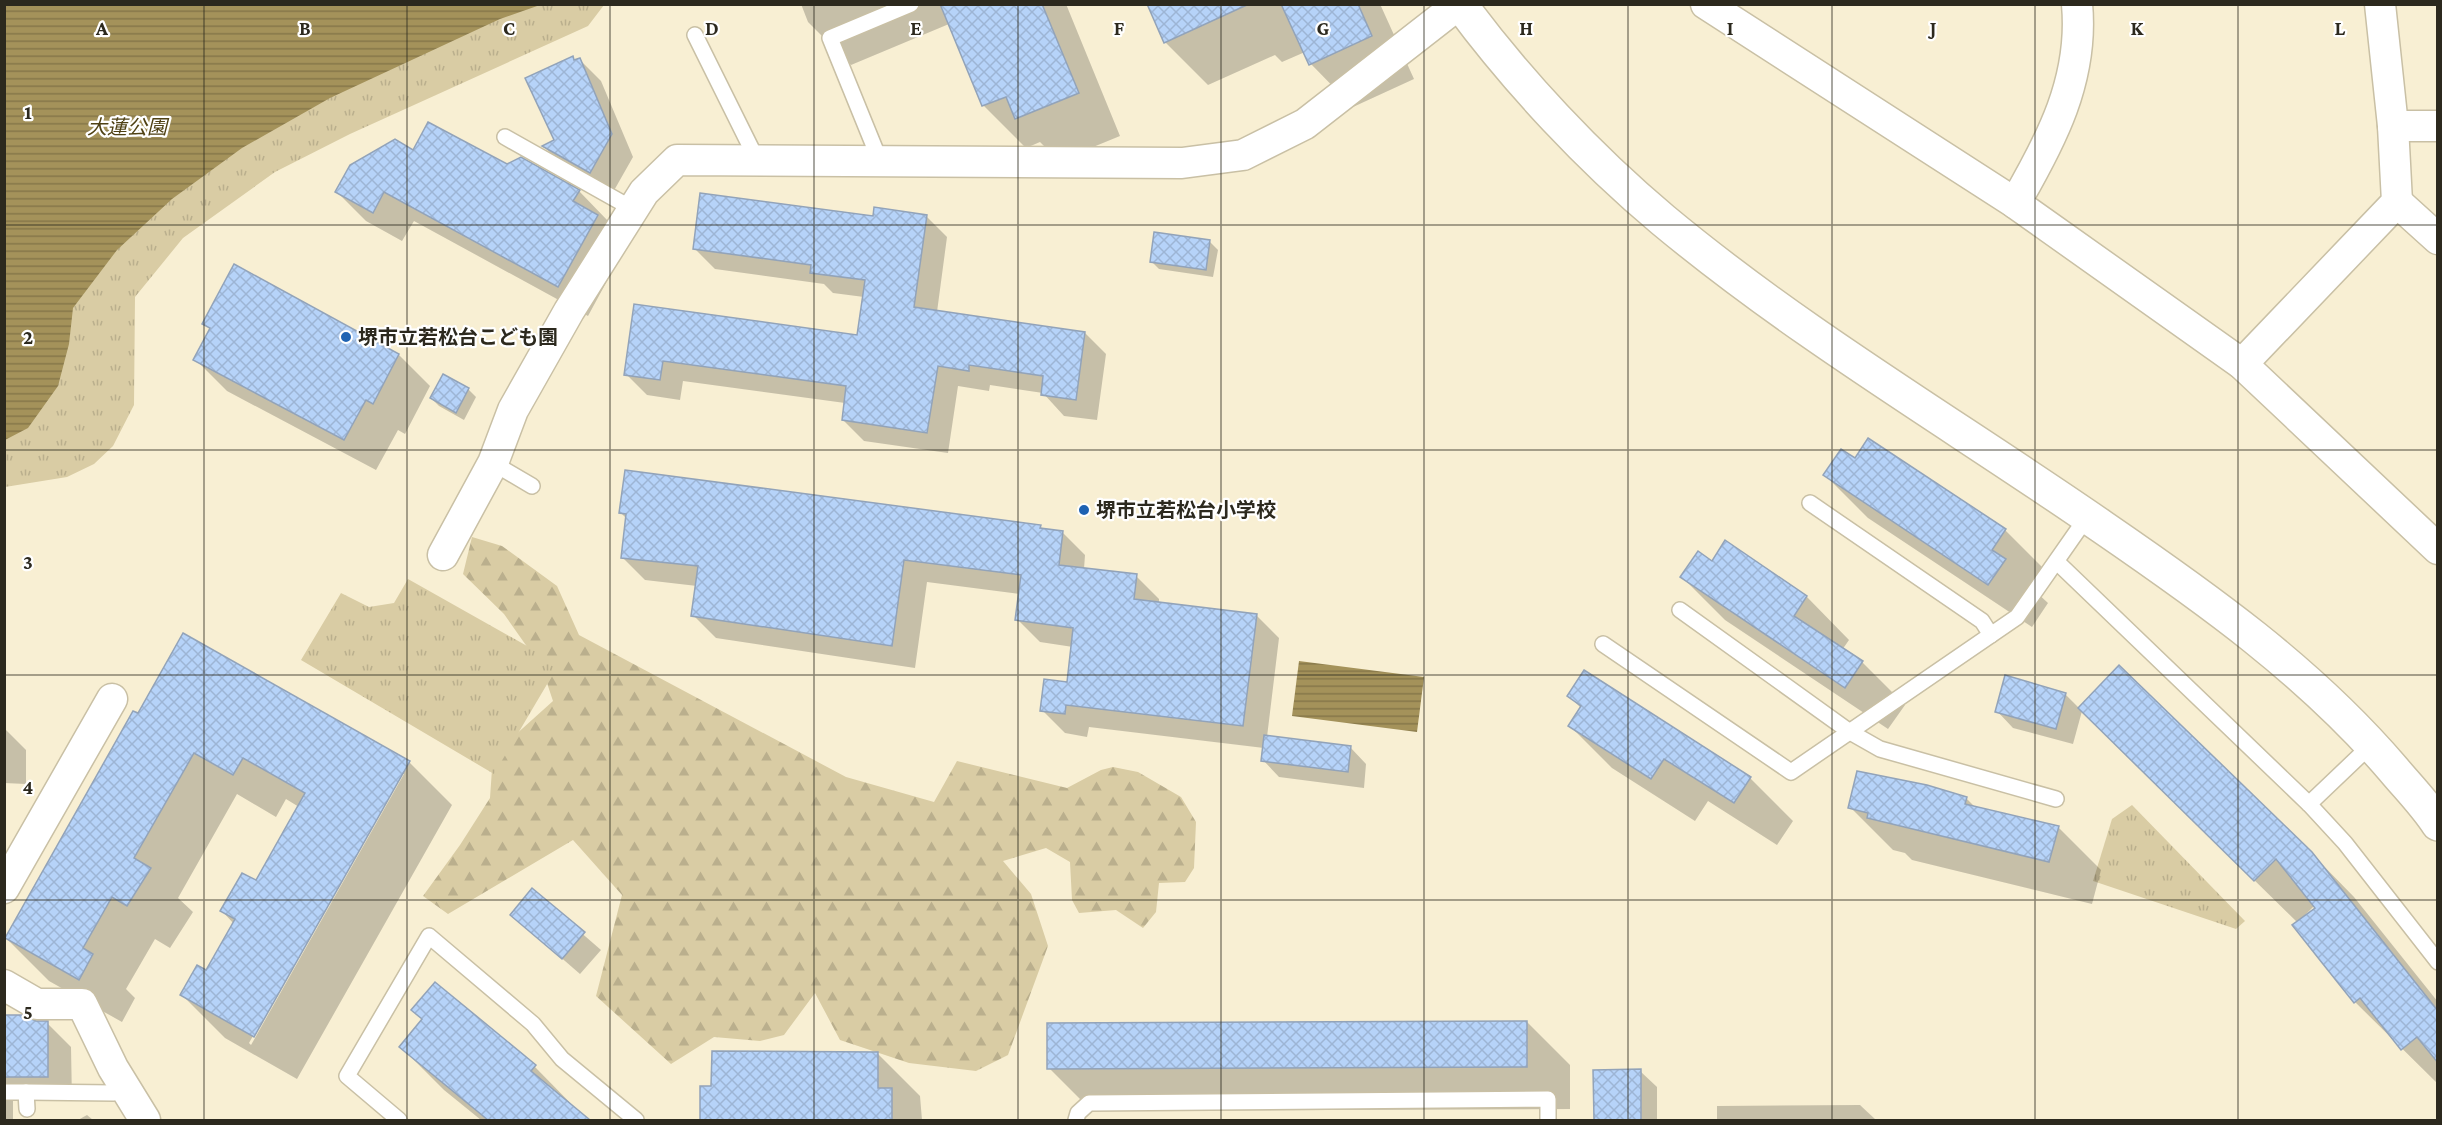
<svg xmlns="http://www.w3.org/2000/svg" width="2442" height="1125" viewBox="0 0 2442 1125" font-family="'Crimson Pro','Noto Sans JP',serif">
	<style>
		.forest { fill: url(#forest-firs) }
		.park { fill: url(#park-tufts) }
		.water { fill: url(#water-rules) }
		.shadow { fill: #0003; fill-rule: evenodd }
		.building { fill: url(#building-cross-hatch); stroke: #92a3b9; stroke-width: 1.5 }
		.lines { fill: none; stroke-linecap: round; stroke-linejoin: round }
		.service-casing { stroke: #c9c0a5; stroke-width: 18 }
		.minor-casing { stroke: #c9c0a5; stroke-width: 33 }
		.tertiary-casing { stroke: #c9c0a5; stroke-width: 36 }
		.service { stroke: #fff; stroke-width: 15 }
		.minor { stroke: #fff; stroke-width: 30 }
		.tertiary { stroke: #fff; stroke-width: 33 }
		.grid { fill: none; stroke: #2c291e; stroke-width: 1.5; stroke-opacity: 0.55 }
		.poi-dot { fill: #1e62b2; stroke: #fff; stroke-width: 2 }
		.labels { text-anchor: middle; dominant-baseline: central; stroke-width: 4.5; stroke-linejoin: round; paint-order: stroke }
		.park-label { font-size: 20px; font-style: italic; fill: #4f4114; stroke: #fff }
		.poi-label { font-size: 20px; font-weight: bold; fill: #2c291e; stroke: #fff; text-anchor: start }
		.grid-label { font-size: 20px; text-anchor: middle; font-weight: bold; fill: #2c291e; stroke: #fff; stroke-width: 4.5; stroke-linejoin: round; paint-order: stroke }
	</style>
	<defs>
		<pattern id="forest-firs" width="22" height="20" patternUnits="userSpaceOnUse" patternTransform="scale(1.5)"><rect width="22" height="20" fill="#d9cca4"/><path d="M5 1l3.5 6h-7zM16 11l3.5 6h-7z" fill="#baaf8d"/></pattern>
		<pattern id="park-tufts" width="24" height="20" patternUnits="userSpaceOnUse" patternTransform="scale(1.5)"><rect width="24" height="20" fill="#d9cca4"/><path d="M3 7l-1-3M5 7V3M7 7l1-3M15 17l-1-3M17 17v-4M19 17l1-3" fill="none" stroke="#baaf8d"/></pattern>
		<pattern id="water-rules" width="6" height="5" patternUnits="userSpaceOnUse" patternTransform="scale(1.5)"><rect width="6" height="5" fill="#a4925a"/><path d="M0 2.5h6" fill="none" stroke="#86774a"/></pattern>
		<pattern id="building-cross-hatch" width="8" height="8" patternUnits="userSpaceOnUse" patternTransform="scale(1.5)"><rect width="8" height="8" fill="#b6d3f9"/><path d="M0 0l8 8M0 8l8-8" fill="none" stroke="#9db5d5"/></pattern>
	</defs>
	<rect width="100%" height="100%" fill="#f8efd3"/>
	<!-- forest -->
	<polygon class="forest" points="472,537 502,546 557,586 579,635 846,777 934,802 957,761 1067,788 1101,770 1113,767 1138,772 1181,797 1196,822 1194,868 1185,882 1159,883 1156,912 1143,928 1116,910 1079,913 1072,900 1070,862 1046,848 1003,861 1031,894 1048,946 1008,1055 976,1071 909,1063 840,1040 815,993 784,1035 760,1041 714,1037 671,1064 596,996 622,895 573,840 448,914 423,896 460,845 490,798 493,755 553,701 542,668 504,614 463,574"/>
	<!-- park -->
	<g class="park">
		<polygon points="5,5 604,5 588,26 350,134 275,172 183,238 135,297 134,405 113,446 94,464 67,477 5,487"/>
		<polygon points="408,579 559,664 494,774 301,660 341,593 369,607 394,603"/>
		<polygon points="2132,805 2245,921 2236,929 2093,881 2112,819"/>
	</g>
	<!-- water -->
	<g class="water">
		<polygon points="5,4 540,4 540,5 500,19 330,98 242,148 172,199 117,250 73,308 69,344 58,386 28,428 5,440"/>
		<polygon points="1299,661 1424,677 1417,732 1292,716"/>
	</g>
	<!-- shadow -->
	<g class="shadow">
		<polygon points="801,4 1066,4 1120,136 1059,161 1040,142 1026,148 983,105 949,24 851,65 808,22"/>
		<polygon points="1148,4 1380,4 1414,79 1353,107 1311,64 1305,52 1282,62 1275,55 1208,85 1165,42"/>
		<polygon points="573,58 576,61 579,59 601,81 633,157 612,194 566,168 544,147 555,141"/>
		<polygon points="414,152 579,191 608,221 606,225 626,246 588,316 414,221 402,241 366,221 337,192"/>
		<polygon points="926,216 947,237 937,312 1085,333 1106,354 1097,420 1064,416 1043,393 990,385 989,391 958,386 948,453 864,441 843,420 845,403 683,381 680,400 647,395 626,374 635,306 858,337 864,297 833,293 824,284 715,269 694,248 874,218"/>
		<polygon points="1210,242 1218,250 1213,277 1159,269 1151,261"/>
		<polygon points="234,266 399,355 430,386 405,434 398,430 376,470 227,391 195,359 211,330 204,324"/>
		<polygon points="468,389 476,397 464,420 439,406 431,398"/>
		<polygon points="1855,460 2005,530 2048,573 2035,591 2048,603 2032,627 1868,518 1825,475"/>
		<polygon points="621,513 1040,526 1044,530 1062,532 1085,555 1084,569 1136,576 1159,599 1159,603 1256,615 1279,638 1267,737 1350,747 1366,764 1364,788 1279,777 1263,760 1264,748 1089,727 1087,737 1065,733 1042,710 1068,683 1073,647 1040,642 1017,619 1020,594 927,582 915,668 716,638 693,615 697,586 645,580 622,557 627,519"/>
		<polygon points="1725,542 1807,597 1849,640 1842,650 1862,662 1905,705 1888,729 1725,620 1682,577 1712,563"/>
		<path d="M2065,694L2079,708L2311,853L2354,897L2438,1002V1084L2355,1002L2295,925L2298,923L2082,711L2073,744L2013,728L1997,711ZM2315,905L2317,908L2306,917L2305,915Z"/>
		<polygon points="1569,696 1750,778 1793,821 1777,845 1708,801 1695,821 1612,768 1570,726 1581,708"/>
		<path d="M134,713L409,762L452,805L297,1079L225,1038L182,995L207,972L234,924L222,911L257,882L299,807L286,799L276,817L237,794L178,898L193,912L170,948L155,939L126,989L135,998L122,1022L49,981L6,938ZM401,774H404L251,1045L249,1043Z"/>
		<polygon points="4,728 26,750 26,784 4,783"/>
		<polygon points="1966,798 1976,808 2059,828 2101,870 2092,904 1912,860 1905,853 1893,850 1850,807"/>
		<polygon points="532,890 601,950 580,974 512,915"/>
		<polygon points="4,1017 47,1023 71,1047 72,1101 13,1101 13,1120 4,1120"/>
		<polygon points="1527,1022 1570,1065 1570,1109 1092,1111 1049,1068"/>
		<polygon points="401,1047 535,1067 587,1120 481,1120 444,1090"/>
		<polygon points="877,1053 920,1096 922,1120 701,1120 702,1088 713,1088"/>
		<polygon points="1595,1071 1640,1071 1657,1087 1657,1120 1596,1120"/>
		<polygon points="1860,1105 1876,1120 1717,1120 1717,1106"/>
		<polygon points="87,1115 93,1120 78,1120"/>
	</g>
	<!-- building -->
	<g class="building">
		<polygon points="940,4 1042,4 1079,93 1015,119 1006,97 982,106"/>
		<polygon points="1147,4 1249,4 1164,43"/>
		<polygon points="1281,4 1358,4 1372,36 1309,65"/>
		<polygon points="573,56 574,60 580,58 612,134 590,173 542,146 554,140 525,78"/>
		<polygon points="428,122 507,164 521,157 580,190 573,201 598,215 558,287 384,192 373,213 335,192 350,165 395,139 413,150"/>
		<polygon points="700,193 873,216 874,207 927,215 914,307 1085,332 1076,400 1041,395 1043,376 969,365 969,371 938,366 927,433 842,420 846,386 663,361 660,380 624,375 634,304 857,335 865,280 810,273 811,265 693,249"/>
		<polygon points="1154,232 1210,240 1206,270 1150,262"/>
		<polygon points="234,264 399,354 373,404 366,400 344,440 193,360 210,328 202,324"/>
		<polygon points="443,374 469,388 456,413 430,398"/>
		<polygon points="1868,438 2006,529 1992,550 2006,559 1988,585 1823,475 1841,449 1855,458"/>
		<polygon points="625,470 1041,525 1040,528 1063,531 1059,565 1137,574 1134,599 1257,614 1243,726 1066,705 1065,714 1040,711 1044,679 1067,682 1073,628 1015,620 1021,575 904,560 892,646 691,616 698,566 621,558 626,514 619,513"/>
		<polygon points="1725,540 1807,596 1794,616 1863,661 1845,688 1680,577 1698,551 1712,561"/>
		<polygon points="183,633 410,761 254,1037 180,995 197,965 206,970 235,919 220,911 242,873 256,880 305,793 243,758 233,775 194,753 134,858 151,868 127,906 112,897 83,948 93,954 79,980 5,938 133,711 138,713"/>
		<polygon points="2119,665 2312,852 2438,1011 2438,1063 2417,1037 2401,1050 2360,998 2354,1003 2319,959 2292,925 2315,908 2276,859 2254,881 2078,708"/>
		<polygon points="1584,670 1751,777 1734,803 1664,759 1651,779 1568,726 1581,706 1567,696"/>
		<polygon points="2005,675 2066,693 2056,729 1995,712"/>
		<polygon points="1264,735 1351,746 1348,772 1261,761"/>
		<polygon points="1857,771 1927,785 1967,797 1965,804 2059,826 2049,862 1867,818 1868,813 1848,808"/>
		<polygon points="532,888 585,932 562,959 510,915"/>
		<polygon points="435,982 536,1065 531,1071 590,1120 488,1120 399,1047 422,1019 411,1010"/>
		<polygon points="4,1015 22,1015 36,1021 48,1021 48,1077 4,1077"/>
		<polygon points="1527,1021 1527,1067 1047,1069 1047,1023"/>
		<polygon points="712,1051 878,1052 878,1088 892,1088 892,1120 700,1120 700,1086 711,1086"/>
		<polygon points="1641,1069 1641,1120 1594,1120 1593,1070"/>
	</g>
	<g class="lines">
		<defs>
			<g id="service">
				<polyline points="695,35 756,158"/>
				<polyline points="505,137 633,209"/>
				<polyline points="880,161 830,38 911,4"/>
				<polyline points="493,463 532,486"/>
				<polyline points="1810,503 1982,621 1991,635"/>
				<polyline points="2057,562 2309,804 2345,843 2438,962"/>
				<polyline points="1680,610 1850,732 1880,749 2056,799"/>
				<polyline points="1603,644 1791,772 2017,617 2087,517"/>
				<polyline points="2309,804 2372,744"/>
				<polyline points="4,1092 26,1092 27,1109"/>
				<polyline points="26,1092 114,1093 126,1089"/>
				<polyline points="399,1120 347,1076 429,936 533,1024 562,1059 636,1120"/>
				<polyline points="1076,1120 1078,1113 1089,1103 1548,1099 1548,1120"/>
			</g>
			<g id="minor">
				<polyline points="1706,4 2015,203 2242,364 2438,549"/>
				<polyline points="2393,126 2438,126"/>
				<polyline points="2397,202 2438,239"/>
				<path d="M2015,203C2051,141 2084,79 2077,4"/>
				<polyline points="2242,364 2397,202 2393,126 2380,4"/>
				<polyline points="443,555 493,463 513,410 569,311 644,192 677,160 1182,163 1243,155 1305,124 1459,4"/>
				<polyline points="4,888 112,699"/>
				<polyline points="4,985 37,1004 82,1004 113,1068 145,1120"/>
			</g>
			<path id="tertiary" d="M1460,4C1517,81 1589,158 1663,220C1800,334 1955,425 2101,526C2206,598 2309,671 2393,769C2408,787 2425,804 2438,824"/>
		</defs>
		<!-- service casing -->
		<use href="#service" class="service-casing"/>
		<!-- minor casing -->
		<use href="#minor" class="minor-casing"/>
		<!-- tertiary casing -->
		<use href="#tertiary" class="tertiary-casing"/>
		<!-- service -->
		<use href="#service" class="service"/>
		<!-- minor -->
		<use href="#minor" class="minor"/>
		<!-- tertiary -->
		<use href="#tertiary" class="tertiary"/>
	</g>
	<!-- grid -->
	<path class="grid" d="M204,4V1120M407,4V1120M610,4V1120M814,4V1120M1018,4V1120M1221,4V1120M1424,4V1120M1628,4V1120M1832,4V1120M2035,4V1120M2238,4V1120M4,225H2438M4,450H2438M4,675H2438M4,900H2438"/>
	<!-- markers -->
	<g class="poi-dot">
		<circle cx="346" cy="337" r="6"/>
		<circle cx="1084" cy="510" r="6"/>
	</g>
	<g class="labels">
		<!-- park labels -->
		<g class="park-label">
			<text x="127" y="127">大蓮公園</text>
		</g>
		<!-- poi labels -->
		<g class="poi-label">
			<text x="358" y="337">堺市立若松台こども園</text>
			<text x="1096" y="510">堺市立若松台小学校</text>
		</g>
	</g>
	<g class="grid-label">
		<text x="102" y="35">A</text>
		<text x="305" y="35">B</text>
		<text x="509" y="35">C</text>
		<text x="712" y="35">D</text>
		<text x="916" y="35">E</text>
		<text x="1119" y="35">F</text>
		<text x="1323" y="35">G</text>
		<text x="1526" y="35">H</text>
		<text x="1730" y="35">I</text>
		<text x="1933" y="35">J</text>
		<text x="2137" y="35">K</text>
		<text x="2340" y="35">L</text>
		<text x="28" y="119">1</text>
		<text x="28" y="344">2</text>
		<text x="28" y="569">3</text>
		<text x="28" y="794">4</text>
		<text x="28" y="1019">5</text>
	</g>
	<!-- border -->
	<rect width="2442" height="1125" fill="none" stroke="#2c291e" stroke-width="12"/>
</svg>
